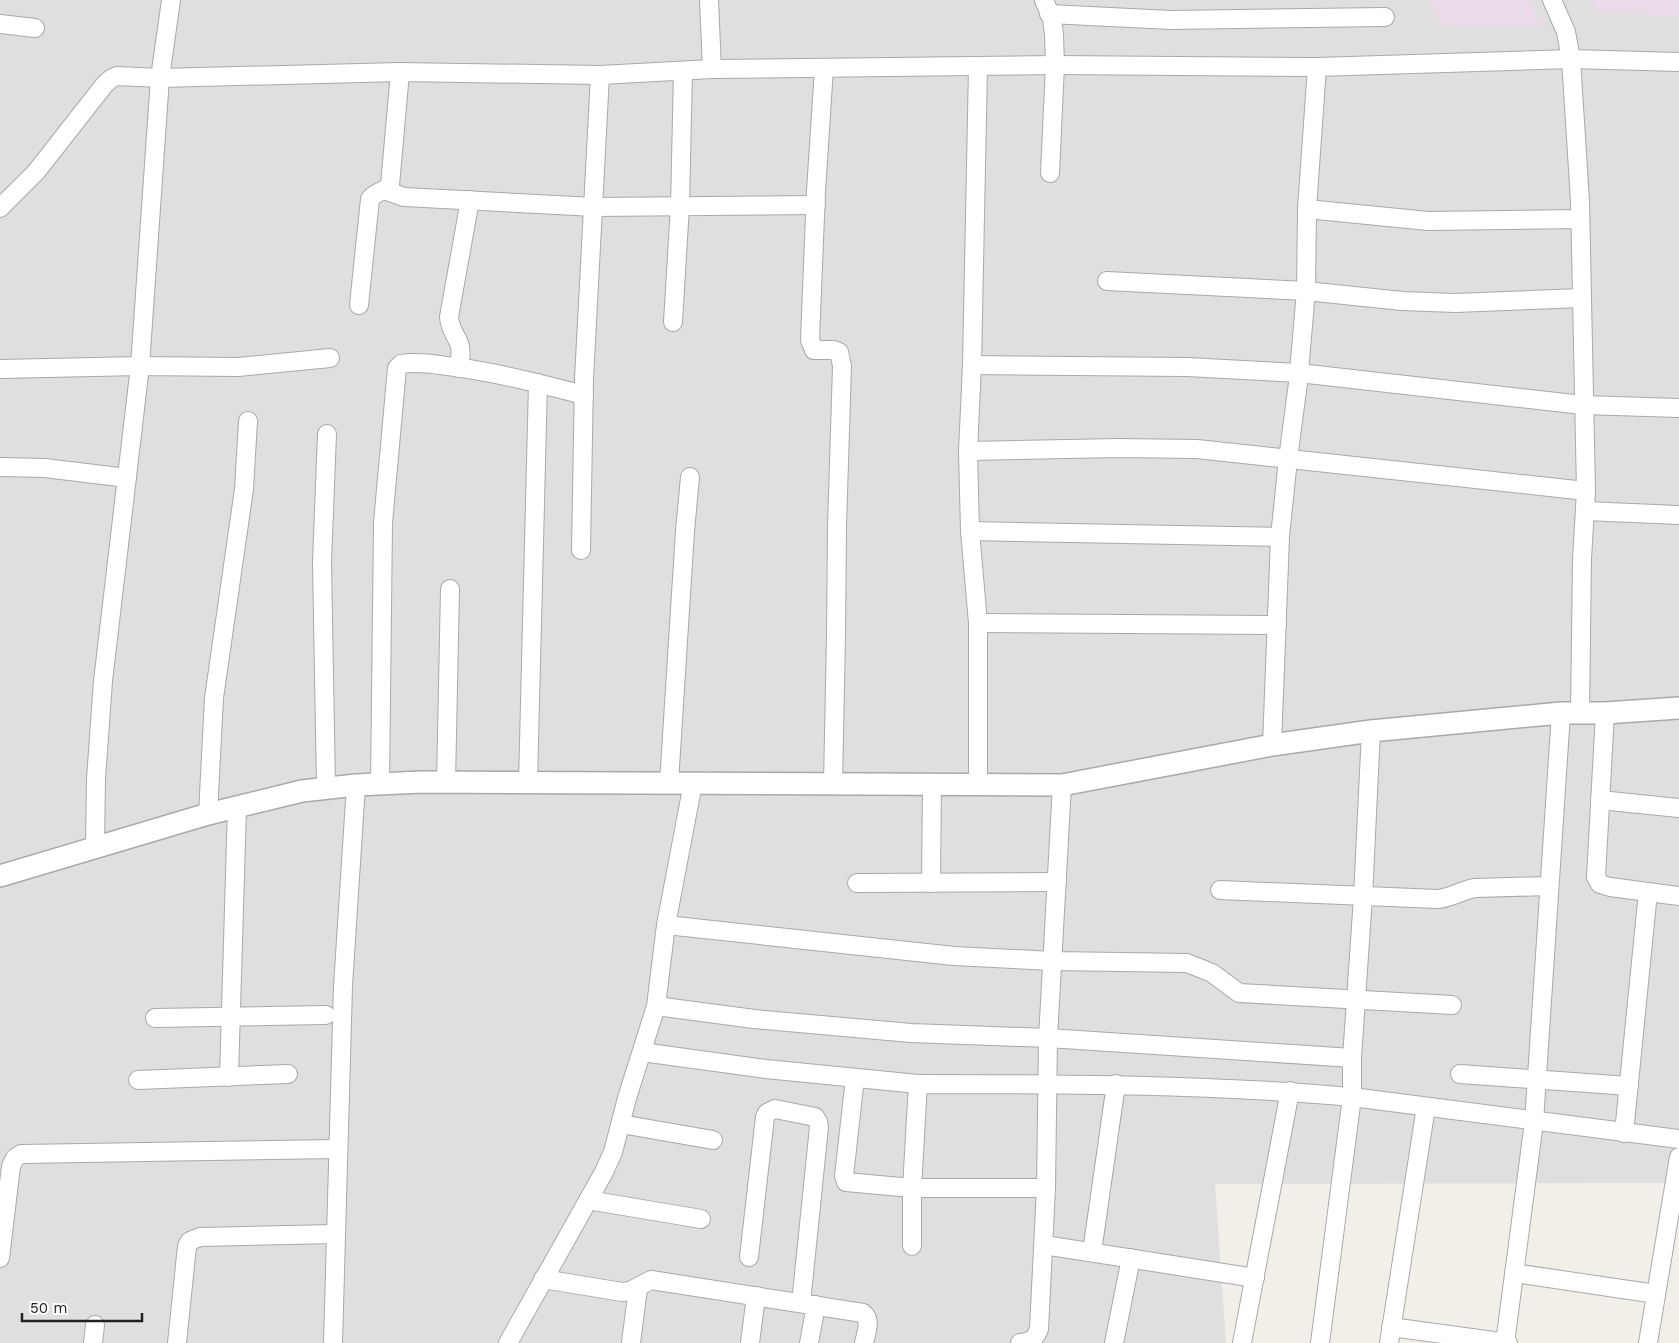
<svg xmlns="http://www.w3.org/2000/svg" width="1679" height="1343" viewBox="0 0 1679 1343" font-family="'Work Sans',sans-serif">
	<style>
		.residential { fill: #e0dfdf }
		.industrial { fill: #ebdbe8 }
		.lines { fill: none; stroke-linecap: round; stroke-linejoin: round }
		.minor-casing { stroke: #a9a9a9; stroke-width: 20 }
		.tertiary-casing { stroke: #a9a9a9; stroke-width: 24 }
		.minor { stroke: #fff; stroke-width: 18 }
		.tertiary { stroke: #fff; stroke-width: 21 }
	</style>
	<rect width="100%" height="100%" fill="#f2efe9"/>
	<!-- residential -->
	<polygon class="residential" points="0,0 1679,0 1679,1183 1215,1184 1226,1343 0,1343"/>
	<!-- industrial -->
	<g class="industrial">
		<polygon points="1427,0 1530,0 1545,27 1442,26"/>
		<polygon points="1590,0 1679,0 1679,17 1597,11"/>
	</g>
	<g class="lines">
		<defs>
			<g id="minor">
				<polyline points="709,0 712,69"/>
				<polyline points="1044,0 1052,19 1054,34 1055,65 1050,173"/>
				<polyline points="1552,0 1566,32 1571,59 1580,201 1586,491 1582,559 1580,713"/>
				<polyline points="1049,14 1171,20 1385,17"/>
				<polyline points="0,24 35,28"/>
				<polyline points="824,68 816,191 810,340 814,350 834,350 839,352 842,366 837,527 836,636 833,784"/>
				<polyline points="384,190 404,197 594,207 816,205"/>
				<polyline points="0,208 36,172 105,84 112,78 117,76 160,78 400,72 600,75 712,69 1055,65 1317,67 1571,59 1679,62"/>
				<polyline points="1307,209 1428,221 1580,219"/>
				<polyline points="1107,281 1306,291 1402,301 1455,303 1581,298"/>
				<path d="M359,305L370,199C375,192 384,192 390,185L400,72"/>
				<polyline points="673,322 680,206 683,71"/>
				<polyline points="972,365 1187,367 1299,373 1583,405 1679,408"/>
				<path d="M459,368C460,360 462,350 459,343C454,332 450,329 449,317L470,200"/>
				<polyline points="0,369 140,366 238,367 330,358"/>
				<polyline points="968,451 1118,448 1197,449 1586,491"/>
				<polyline points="0,467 45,468 127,478"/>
				<polyline points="1585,511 1679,515"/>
				<polyline points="970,531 1280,537"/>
				<polyline points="581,550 584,379 600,75"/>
				<polyline points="978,623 1277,625"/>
				<polyline points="1605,713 1596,877 1600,884 1610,887 1679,896"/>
				<polyline points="1371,731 1363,897 1352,1058 1352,1097 1679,1139"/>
				<polyline points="1272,745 1280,537 1288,459 1298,383 1306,291 1307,209 1317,67"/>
				<polyline points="446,783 450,589"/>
				<polyline points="528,783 538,383"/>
				<polyline points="669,783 685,531 690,477"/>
				<path d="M380,784L383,523L397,368L401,364C419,361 438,365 455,367C499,373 541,384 584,395"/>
				<polyline points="978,785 978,623 970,531 968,451 972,365 978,67"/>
				<polyline points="326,788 322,562 327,434"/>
				<polyline points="1600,800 1679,808"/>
				<polyline points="208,814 214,698 244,489 248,421"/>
				<polyline points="95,847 96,779 103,681 140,366 160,78 171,0"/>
				<polyline points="857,883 1057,882"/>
				<polyline points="931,883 932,786"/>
				<path d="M1220,890L1438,899C1451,898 1462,890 1475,888L1549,886"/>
				<polyline points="666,925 954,956 1053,961 1187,963 1212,973 1239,993 1452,1005"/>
				<polyline points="656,1006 754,1019 911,1033 1048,1038 1352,1058"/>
				<polyline points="155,1018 326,1015"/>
				<polyline points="642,1052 766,1069 918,1084"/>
				<polyline points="1460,1074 1629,1086"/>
				<polyline points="229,1077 237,807"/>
				<polyline points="855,1078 844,1176 846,1182 912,1188 1046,1188"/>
				<polyline points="138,1080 288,1074"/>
				<polyline points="621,1124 713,1140"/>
				<polyline points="1624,1133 1648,892"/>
				<polyline points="588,1200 701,1219"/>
				<polyline points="1044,1245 1255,1278"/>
				<path d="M912,1246V1188L918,1084C1063,1084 1208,1084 1352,1097L1320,1343"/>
				<polyline points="1092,1252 1116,1084"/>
				<polyline points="749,1257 765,1117 767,1113 775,1109 815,1117 818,1122 819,1127 801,1303"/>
				<polyline points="0,1258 11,1166 15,1158 21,1154 337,1149"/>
				<polyline points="1514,1273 1656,1294"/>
				<path d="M543,1279L622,1292L630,1291L651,1280L863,1313C872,1320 866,1333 864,1343"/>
				<polyline points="1391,1327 1508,1343"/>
				<polyline points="93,1343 95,1325"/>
				<polyline points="177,1343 187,1246 190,1241 200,1237 335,1234"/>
				<polyline points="333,1343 343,986 356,785"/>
				<polyline points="508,1343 604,1172 613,1152 627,1098 656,1006 666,925 693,783"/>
				<polyline points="631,1343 638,1288"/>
				<polyline points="750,1343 756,1296"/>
				<polyline points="809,1343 816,1305"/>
				<path d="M1020,1343C1030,1342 1035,1340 1039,1329L1046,1188L1048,1038L1062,785"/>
				<polyline points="1114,1343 1131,1258"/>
				<polyline points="1242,1343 1290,1091"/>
				<polyline points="1389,1343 1426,1107"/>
				<polyline points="1505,1343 1534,1122 1561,713"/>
				<polyline points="1648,1343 1679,1157"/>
			</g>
			<polyline id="tertiary" points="0,876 208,814 302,791 356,785 422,782 1062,785 1272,745 1371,731 1561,713 1605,713 1679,708"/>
		</defs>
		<!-- minor casing -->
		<use href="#minor" class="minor-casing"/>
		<!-- tertiary casing -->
		<use href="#tertiary" class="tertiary-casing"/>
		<!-- minor -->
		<use href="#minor" class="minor"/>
		<!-- tertiary -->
		<use href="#tertiary" class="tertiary"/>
	</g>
	<!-- scale -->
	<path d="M22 1313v8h120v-8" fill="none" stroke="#222222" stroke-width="2.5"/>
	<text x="30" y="1313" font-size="15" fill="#222222" stroke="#ffffff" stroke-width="4" paint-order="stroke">50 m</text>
</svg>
